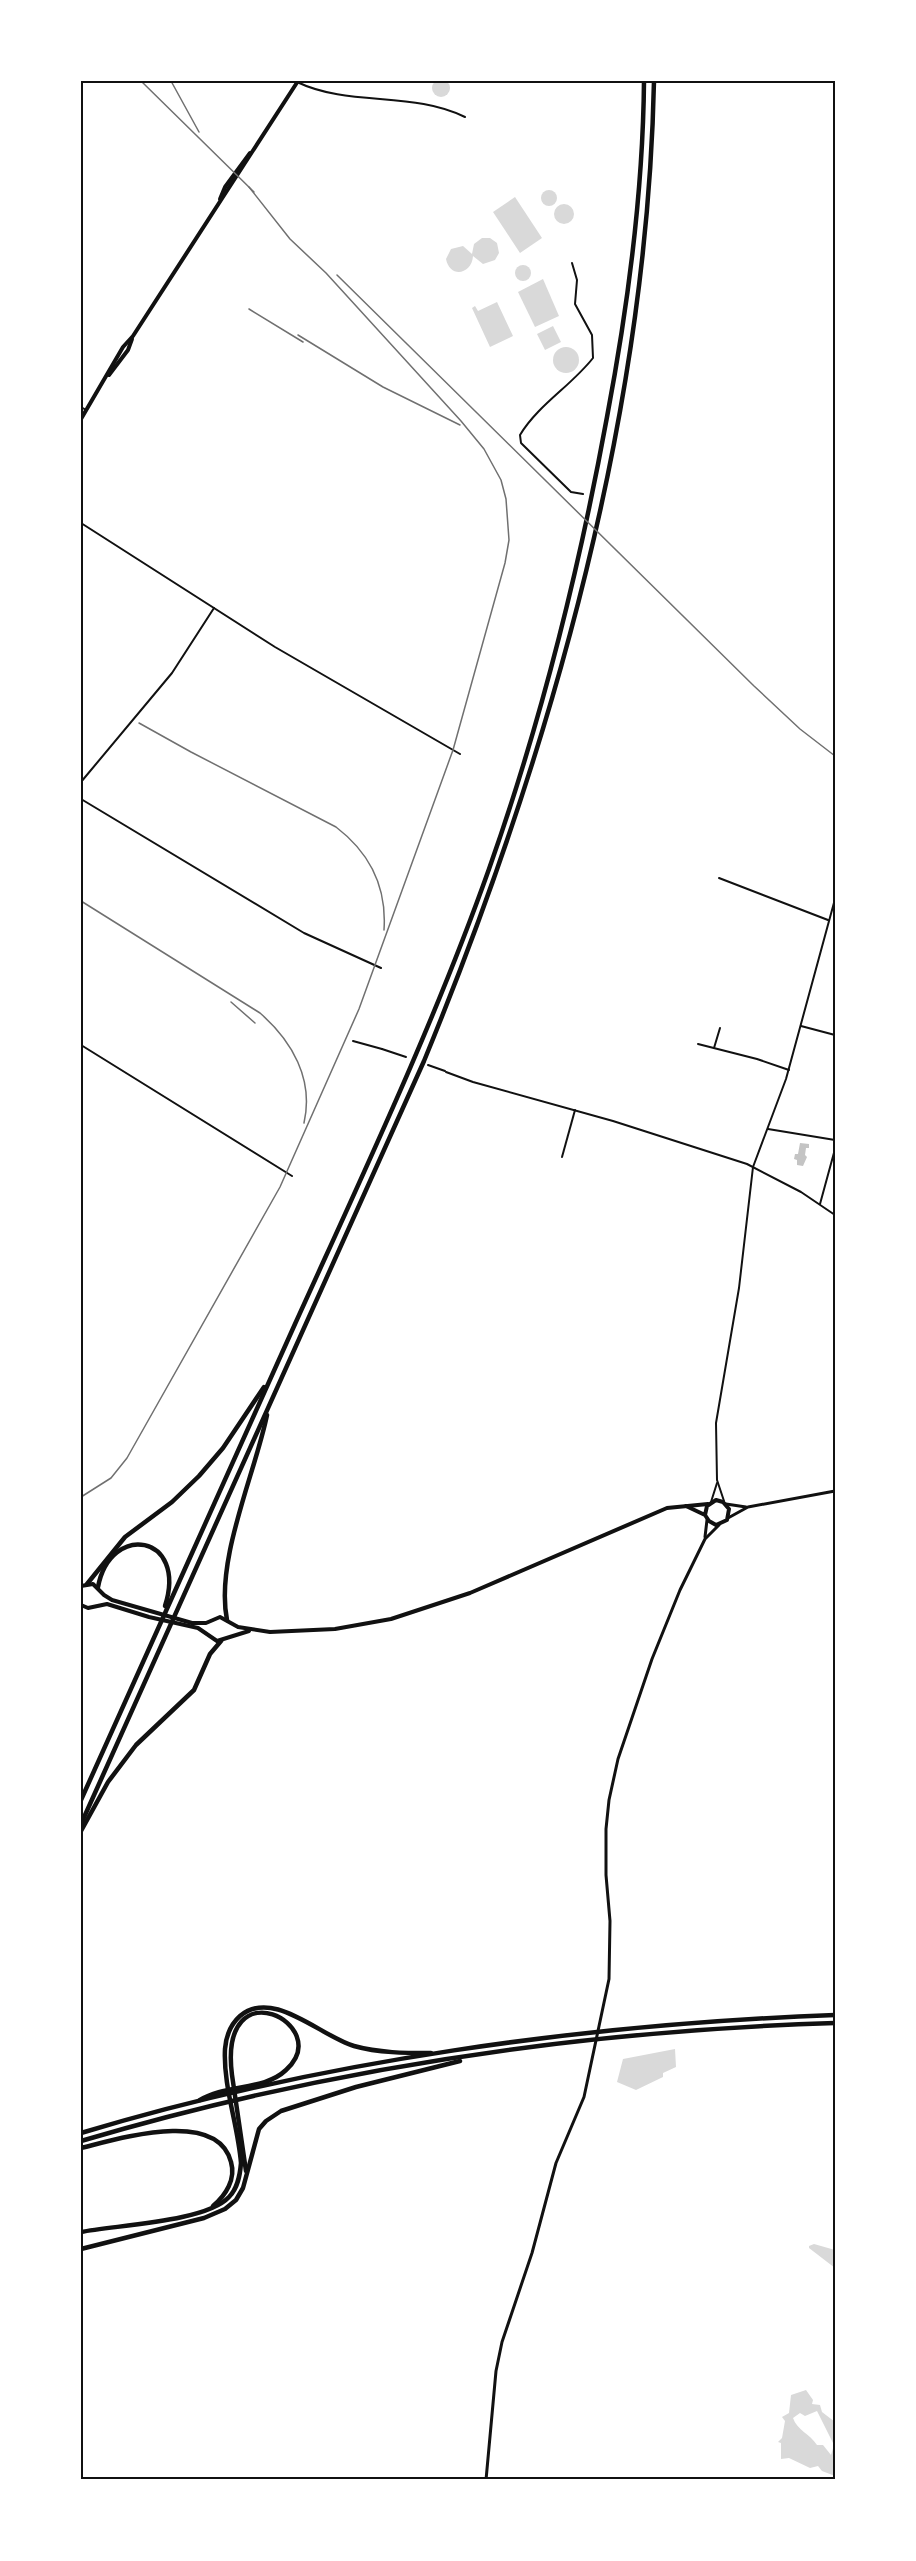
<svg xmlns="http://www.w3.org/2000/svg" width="916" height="2561" viewBox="0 0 916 2561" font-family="'Titillium Web',sans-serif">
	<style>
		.water { fill: #d9d9d9; fill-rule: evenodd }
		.building { fill: #c4c4c4 }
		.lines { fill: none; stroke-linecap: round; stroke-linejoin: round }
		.pedestrian { stroke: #111; stroke-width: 2 }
		.minor { stroke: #111; stroke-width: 2 }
		.tertiary { stroke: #111; stroke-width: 3 }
		.secondary { stroke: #111; stroke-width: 4 }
		.trunk { stroke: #111; stroke-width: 4.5 }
		.motorway { stroke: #111; stroke-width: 4.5 }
		.rail { stroke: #707070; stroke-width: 1.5 }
		.neatline { fill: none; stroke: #111; stroke-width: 2 }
	</style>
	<rect width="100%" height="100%" fill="#fff"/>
	<!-- water -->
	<g class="water">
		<circle cx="441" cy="88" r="9"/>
		<circle cx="549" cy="198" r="8"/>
		<polygon points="515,197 542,238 520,253 493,212"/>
		<circle cx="564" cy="214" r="10"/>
		<path d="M482,238H490L497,243L499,253L495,260L483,264L473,256C472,274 450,279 446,259L451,249L463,246L472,254L474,244Z"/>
		<circle cx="523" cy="273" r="8"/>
		<polygon points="543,279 559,316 535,327 518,292"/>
		<polygon points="497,302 513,336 490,347 472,308 475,306 478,311"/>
		<polygon points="553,326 561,342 545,350 537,334"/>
		<circle cx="566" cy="360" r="13"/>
		<polygon points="675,2049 676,2067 663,2073 663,2077 636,2090 617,2082 623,2059"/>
		<polygon points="814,2244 835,2250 835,2268 809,2248 809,2246"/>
		<path d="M806,2390L813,2400L812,2404L820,2405L822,2412L835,2422V2476L822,2471L818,2466L810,2468L789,2458L781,2459V2443L778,2442L782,2438L785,2421L782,2417L789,2413L791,2395ZM817,2411L834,2445L831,2455L823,2445H817C810,2434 797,2430 793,2418L800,2413L805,2416Z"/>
	</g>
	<!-- building -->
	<polygon class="building" points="800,1143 809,1144 809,1148 806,1148 805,1155 807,1157 803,1166 797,1165 797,1160 794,1159 795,1154 798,1154"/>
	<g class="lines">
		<!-- pedestrian -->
		<g class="pedestrian">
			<polyline points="382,1049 406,1057"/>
			<polyline points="428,1065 445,1071"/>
		</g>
		<!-- minor -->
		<g class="minor">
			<path d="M297,82C349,107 413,91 465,117"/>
			<path d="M572,263L577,280L575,304L592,335L593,358C571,386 538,405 520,435L521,443L571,492L583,494"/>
			<polyline points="81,407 86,410"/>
			<polyline points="81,523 275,647 460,754"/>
			<polyline points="81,782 172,673 214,608"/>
			<polyline points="81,799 304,933 381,968"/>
			<polyline points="719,878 828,920"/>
			<polyline points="801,1026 835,1035"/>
			<polyline points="353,1041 382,1049"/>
			<polyline points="698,1044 757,1059 789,1070"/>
			<polyline points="81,1045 292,1176"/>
			<polyline points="714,1048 720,1028"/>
			<polyline points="446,1072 473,1082 613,1121 747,1164 801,1192 835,1215"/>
			<polyline points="768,1129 835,1140"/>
			<polyline points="562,1157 575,1110"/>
			<polyline points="820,1204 835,1149"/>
			<polyline points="724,1501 717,1480 716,1423 739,1288 753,1167 786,1079 835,899"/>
			<polyline points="711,1502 717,1483"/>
		</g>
		<!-- tertiary -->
		<g class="tertiary">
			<polyline points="726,1504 746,1507"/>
			<polyline points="728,1518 748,1507 835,1491"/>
			<polyline points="705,1537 707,1520"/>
			<polyline points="486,2480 496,2371 502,2342 532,2253 556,2163 584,2097 609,1979 610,1921 606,1875 606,1829 609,1800 618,1759 652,1659 680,1590 705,1539 719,1525"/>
		</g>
		<!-- secondary -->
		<g class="secondary">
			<polyline points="220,199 225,187 250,153"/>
			<polyline points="109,375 128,350 132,339"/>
			<path d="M81,419L123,347L133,336C188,251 243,166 298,81"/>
			<polyline points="686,1506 705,1515 709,1521 716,1525 727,1520 729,1509 723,1502 716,1500 707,1506 705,1515"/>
			<polyline points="81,1586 93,1584 104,1595 112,1600 192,1623 206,1623 220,1617 238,1627 270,1632 335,1629 391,1619 470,1593 667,1508 708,1504"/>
			<polyline points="81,1605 88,1608 107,1604 149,1617 198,1628 217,1641 249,1631"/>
		</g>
		<!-- trunk -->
		<g class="trunk">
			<polyline points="87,1584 125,1537 172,1502 199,1476 223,1448 264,1387"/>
			<path d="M98,1587C110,1522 188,1534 165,1606"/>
			<path d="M227,1620C215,1560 255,1474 267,1415"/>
			<path d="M81,1800C152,1641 224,1483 295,1324C363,1174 434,1024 489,869C541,722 579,570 607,417C628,306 643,195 644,81"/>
			<path d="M81,1824L424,1061C550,754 647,415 654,81"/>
			<polyline points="81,1831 108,1782 136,1745 194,1690 210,1654 221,1641"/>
		</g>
		<!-- motorway -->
		<g class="motorway">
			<path d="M200,2100C225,2084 264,2091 286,2070C336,2025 218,1965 232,2075L246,2171"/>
			<path d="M81,2133C319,2061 586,2024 835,2015"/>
			<path d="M81,2141C324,2069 581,2031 835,2023"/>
			<path d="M81,2148C118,2139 217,2108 231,2162C236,2179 226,2195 213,2206"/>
			<path d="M81,2232C116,2225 206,2222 229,2197C238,2188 240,2175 241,2163C238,2125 223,2086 225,2049C226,2036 231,2024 240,2016C273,1988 320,2036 354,2046C379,2053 405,2053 431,2053"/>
			<polyline points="81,2249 204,2218 225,2209 236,2200 243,2188 259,2129 266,2121 281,2111 356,2087 460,2061"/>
		</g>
		<!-- rail -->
		<g class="rail">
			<polyline points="141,81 254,192"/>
			<polyline points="171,81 199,132"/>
			<polyline points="337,275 754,686 800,729 835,756"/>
			<polyline points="249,309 303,342"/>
			<polyline points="298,335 383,387 460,425"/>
			<path d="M139,723L191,752L336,827C370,853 387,886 384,930"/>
			<path d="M81,901L260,1013C292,1041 314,1079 304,1123"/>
			<polyline points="231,1002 255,1023"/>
			<polyline points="81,1497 111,1478 127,1458 280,1187 359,1009 453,750 505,563 509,540 506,499 501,480 484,449 461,421 326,273 290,239 249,187"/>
		</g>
	</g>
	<!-- border -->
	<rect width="916" height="2561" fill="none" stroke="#ffffff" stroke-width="165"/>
	<rect x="82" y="82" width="752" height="2396" class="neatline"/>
</svg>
